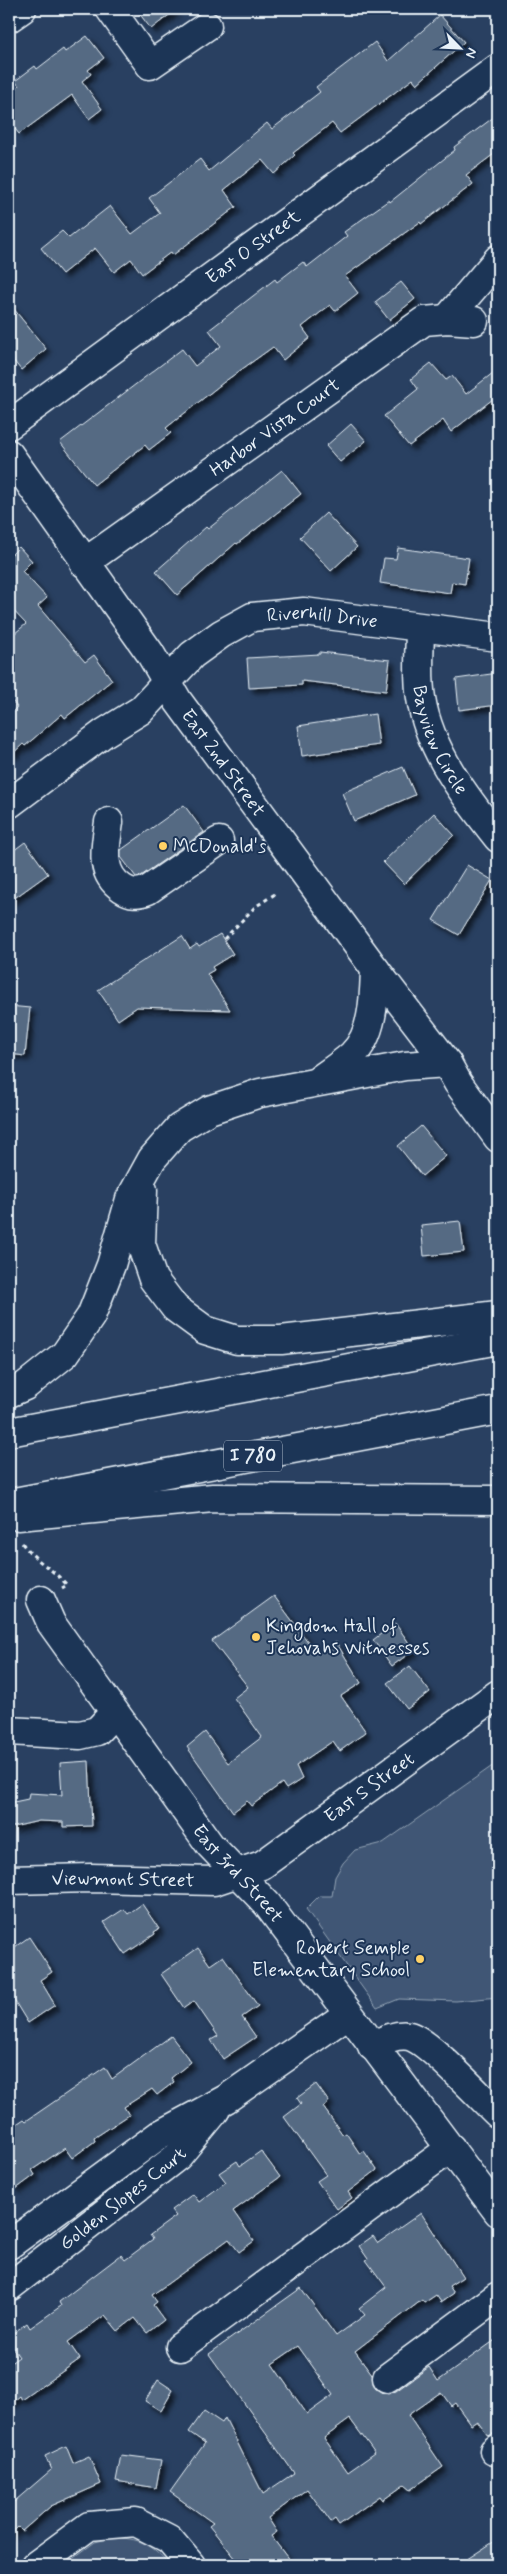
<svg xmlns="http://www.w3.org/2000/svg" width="507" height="2574" viewBox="0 0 507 2574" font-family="Mynerve,sans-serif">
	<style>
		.green { fill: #415774; stroke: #94a4b6 }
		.building { fill: #556a83; stroke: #e8f1f8; fill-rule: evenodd; filter: url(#shadow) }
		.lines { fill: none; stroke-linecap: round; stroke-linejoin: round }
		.minor-casing { stroke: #e8f1f8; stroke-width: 31 }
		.major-casing { stroke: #e8f1f8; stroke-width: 31 }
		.highway-casing { stroke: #e8f1f8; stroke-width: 31 }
		.path { stroke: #e8f1f8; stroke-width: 3; stroke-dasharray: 4 4; stroke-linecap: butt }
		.minor { stroke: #1d3557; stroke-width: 28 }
		.major { stroke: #1d3557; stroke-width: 28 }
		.highway { stroke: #1d3557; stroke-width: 28 }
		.poi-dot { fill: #ffd166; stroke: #1d3557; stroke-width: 2 }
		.labels { text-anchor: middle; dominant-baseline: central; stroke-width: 4; stroke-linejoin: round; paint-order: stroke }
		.shield { fill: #1d3557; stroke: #abb9c8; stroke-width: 1 }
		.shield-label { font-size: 18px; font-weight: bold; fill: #e8f1f8 }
		.street-label { font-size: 19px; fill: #e8f1f8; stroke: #1d3557 }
		.poi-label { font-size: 19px; fill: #e8f1f8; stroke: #1d3557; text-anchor: start }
	</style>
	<defs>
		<filter id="shadow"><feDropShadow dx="4.5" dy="4.5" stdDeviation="2.5" flood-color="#0009"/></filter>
	</defs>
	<rect width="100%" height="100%" fill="#294061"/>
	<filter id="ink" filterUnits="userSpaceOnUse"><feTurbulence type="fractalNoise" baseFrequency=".02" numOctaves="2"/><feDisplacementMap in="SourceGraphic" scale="10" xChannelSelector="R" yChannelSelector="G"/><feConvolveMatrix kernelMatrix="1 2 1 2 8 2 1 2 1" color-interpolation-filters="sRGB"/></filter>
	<g filter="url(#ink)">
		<!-- green -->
		<g class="green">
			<polygon points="498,1762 498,1997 456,2001 399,1999 377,2008 306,1909 319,1896 332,1896 335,1877 343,1863 355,1850 383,1843"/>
			<path d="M111,2538C138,2537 153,2544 169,2565H64L95,2542Z"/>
		</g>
		<!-- building -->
		<g class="building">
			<polygon points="136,9 177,9 151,29"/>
			<polygon points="440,15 464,42 417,84 413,79 340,133 332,123 293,153 295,155 274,174 262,160 224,190 236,207 173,255 171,252 142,274 131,259 114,272 95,248 62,274 41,248 62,231 69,238 110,206 132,234 160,213 149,198 200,159 209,171 267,123 272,129 320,92 316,87 375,42 388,61"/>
			<polygon points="87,36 104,58 88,70 91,74 82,81 102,109 89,119 72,95 19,134 9,121 9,94 19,86 15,81 35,66 37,69 63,49 65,52"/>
			<polygon points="498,114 498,151 466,175 473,184 421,224 420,222 345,276 358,293 335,311 330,305 302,327 310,338 283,360 273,347 224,382 166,428 171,433 149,450 145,445 94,485 60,442 182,349 195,366 221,346 209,330 275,279 277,282 303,262 307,267 347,236 344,232 389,200 390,202 455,150 454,147"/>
			<polygon points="401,282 415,299 389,320 375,302"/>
			<polygon points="9,303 46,349 21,370 9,355"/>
			<polygon points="431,363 446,380 452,376 466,394 498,369 498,395 451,432 443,420 409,446 384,416 418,389 411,379"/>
			<polygon points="351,424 366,441 340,462 326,446"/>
			<polygon points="282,470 301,494 237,544 236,543 177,595 156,571 206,527 208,529"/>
			<polygon points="326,513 357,547 331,571 300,537"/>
			<polygon points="19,547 32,561 22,571 47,598 38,606 85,662 94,655 112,680 65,718 62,714 25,746 23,744 9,757 9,715 17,707 9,697 9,638 26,624 9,606 9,557"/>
			<polygon points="398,548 469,558 465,584 452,582 450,593 380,583 384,558 396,559"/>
			<polygon points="320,652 390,660 386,691 302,681 302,685 249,688 247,658 320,654"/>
			<polygon points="498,673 498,705 459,710 456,679"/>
			<polygon points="375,714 379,745 302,756 298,726"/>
			<polygon points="403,767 415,795 354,821 342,793"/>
			<polygon points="184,805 204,832 141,876 136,877 121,857 121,850"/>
			<polygon points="434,813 454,835 404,884 383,862"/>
			<polygon points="25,842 48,874 9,902 9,854"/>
			<polygon points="467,865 492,880 459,935 433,920"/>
			<polygon points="220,934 233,954 212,967 214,970 207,974 230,1010 137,1007 118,1020 98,990 182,936 190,949 197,944 199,947"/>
			<polygon points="9,1006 30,1008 25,1056 9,1054"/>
			<polygon points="421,1126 446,1156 422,1176 398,1146"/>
			<polygon points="460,1221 464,1252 424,1256 421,1225"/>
			<polygon points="274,1596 317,1654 336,1642 361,1683 341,1696 366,1732 340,1751 333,1741 296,1766 302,1779 286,1789 282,1783 251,1806 247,1801 233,1812 187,1747 205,1732 228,1763 262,1737 234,1698 248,1687 212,1641"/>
			<polygon points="395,1623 414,1650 392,1666 373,1640"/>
			<polygon points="410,1666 430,1692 407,1709 387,1683"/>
			<polygon points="89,1761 92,1826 63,1827 63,1822 39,1821 9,1828 9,1803 28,1799 29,1793 62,1795 60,1763"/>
			<polygon points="142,1904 159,1929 154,1932 155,1934 125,1954 104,1922 124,1909 128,1914"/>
			<polygon points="29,1937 52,1972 40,1980 55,2005 28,2023 9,1992 9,1951"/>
			<polygon points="198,1948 210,1965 223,1956 258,2006 242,2017 256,2037 223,2059 211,2040 218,2036 194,2001 184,2008 161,1974"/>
			<polygon points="171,2036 191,2062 171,2078 174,2082 157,2095 152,2089 124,2107 129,2115 94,2138 95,2141 72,2158 65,2148 32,2170 35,2175 16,2189 9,2178 9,2129 24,2119 26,2121 105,2067 112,2079"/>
			<polygon points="316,2084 329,2102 323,2107 343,2135 346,2133 360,2154 364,2151 377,2170 348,2192 352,2198 337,2209 317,2181 326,2175 284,2117 301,2104 297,2098"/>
			<polygon points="261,2151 280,2177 233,2211 254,2241 239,2252 229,2239 152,2295 157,2302 153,2305 164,2320 147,2333 135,2318 118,2331 105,2315 68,2342 80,2359 22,2400 20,2396 9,2405 9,2364 19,2357 9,2342 9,2336 27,2323 30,2328 61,2306 59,2302 121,2255 125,2260 153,2239 150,2235 176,2216 171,2210 193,2194 199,2202 226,2182 219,2173 237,2161 240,2166"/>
			<path d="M421,2213L463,2277L449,2286L454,2293L441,2302L436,2295L424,2303L422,2300L355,2351L372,2374L375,2388L381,2392L388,2394L396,2391L429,2367L438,2381L498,2338V2433L488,2436L477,2421L471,2425L455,2403L451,2406L441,2392L408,2415L443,2467L410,2490L404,2485L383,2500L380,2496L339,2525L335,2519L331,2522L307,2489L268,2518L277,2532L271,2536L293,2565H241L209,2526L213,2523L170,2492L205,2443L189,2432L204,2411L222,2423L225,2418L263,2494L294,2473L209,2354L301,2288L336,2336L365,2315L359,2308L386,2287L366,2260L368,2259L359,2246L373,2236L378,2243ZM298,2346L333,2395L307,2414L272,2364ZM350,2419L375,2453L348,2472L324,2438Z"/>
			<polygon points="158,2380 173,2390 161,2411 145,2401"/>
			<polygon points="66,2446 73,2463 89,2456 101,2484 51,2506 22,2531 18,2527 9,2535 9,2506 51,2470 45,2456"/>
			<polygon points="121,2455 161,2460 156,2488 116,2481"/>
			<polygon points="498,2539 498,2565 458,2565"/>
		</g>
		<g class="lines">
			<defs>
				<g id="minor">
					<polyline points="110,9 150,65 207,26"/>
					<polyline points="9,18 22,9"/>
					<polyline points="447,319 498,259"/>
					<path id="s1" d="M9,425L498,68"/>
					<path id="s2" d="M84,563L424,321L447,319L474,321"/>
					<path id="s3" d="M420,628C420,650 417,675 421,698C429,750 466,798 498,838"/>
					<path id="s4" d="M9,804L104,733L141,710L192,655L221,634L252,617L304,612L498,637"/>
					<path d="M109,822C106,846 98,872 122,888C131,894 138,894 148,890L219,841"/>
					<path id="s5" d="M41,1600L51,1623L210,1845L267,1904L498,2212"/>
					<polyline points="9,1731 80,1735 97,1731 114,1713"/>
					<path id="s6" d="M9,1880L91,1878L214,1881L262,1865L498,1694"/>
					<path d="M372,2046C384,2040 395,2034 409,2036C428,2040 481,2098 498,2114"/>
					<polyline points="9,2245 159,2135 226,2099 348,2014"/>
					<path id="s7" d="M9,2287L178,2156L215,2111"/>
					<polyline points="180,2347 451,2148"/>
					<polyline points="387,2378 498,2296"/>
					<polyline points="494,2451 498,2448"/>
					<polyline points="36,2565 89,2526 136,2522 169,2539 191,2565"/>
				</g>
				<g id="major">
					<path id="s8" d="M9,454L150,653L178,701L375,969L447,1063L458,1083L498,1138"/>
				</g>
				<g id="highway">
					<path d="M320,1079C331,1071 342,1064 352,1055C374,1034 374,997 375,969"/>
					<polyline points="143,1190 141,1244 153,1279 175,1308 205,1330 237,1340 281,1340 498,1315"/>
					<polyline points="9,1393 25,1386 65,1354 91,1316 111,1265 130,1199 152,1159 179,1128 209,1110 260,1093 405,1066 447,1063"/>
					<polyline points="9,1432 498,1340"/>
					<polyline points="9,1503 498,1410"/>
					<polyline points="18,1516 213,1498 498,1500"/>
				</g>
			</defs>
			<!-- minor casing -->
			<use href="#minor" class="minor-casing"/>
			<!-- major casing -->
			<use href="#major" class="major-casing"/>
			<!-- highway casing -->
			<use href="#highway" class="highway-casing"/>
			<!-- path -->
			<g class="path">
				<polyline points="224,939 255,907 278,892"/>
				<path d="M22,1543C35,1561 53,1569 67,1585L62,1588"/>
			</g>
			<!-- minor -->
			<use href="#minor" class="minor"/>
			<!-- major -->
			<use href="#major" class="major"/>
			<!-- highway -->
			<use href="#highway" class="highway"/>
		</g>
	</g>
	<!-- markers -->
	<g class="poi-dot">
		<circle cx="163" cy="846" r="5"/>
		<circle cx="256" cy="1637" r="5"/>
		<circle cx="420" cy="1959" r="5"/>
	</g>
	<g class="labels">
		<!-- shield labels -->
		<rect class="shield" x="224" y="1440.5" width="58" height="31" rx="4"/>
		<g class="shield-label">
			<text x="253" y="1456">I 780</text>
		</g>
		<!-- street labels -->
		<g class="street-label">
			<text stroke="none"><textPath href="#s1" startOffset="302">East O Street</textPath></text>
			<text stroke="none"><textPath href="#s2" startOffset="234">Harbor Vista Court</textPath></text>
			<text stroke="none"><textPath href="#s4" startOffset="379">Riverhill Drive</textPath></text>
			<text stroke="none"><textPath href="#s3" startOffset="116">Bayview Circle</textPath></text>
			<text stroke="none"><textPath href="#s8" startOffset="376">East 2nd Street</textPath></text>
			<text stroke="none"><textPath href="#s6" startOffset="388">East S Street</textPath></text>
			<text stroke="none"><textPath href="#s5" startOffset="338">East 3rd Street</textPath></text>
			<text stroke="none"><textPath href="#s6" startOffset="114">Viewmont Street</textPath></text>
			<text stroke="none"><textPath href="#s7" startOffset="144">Golden Slopes Court</textPath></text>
		</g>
		<!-- poi labels -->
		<g class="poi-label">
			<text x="173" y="846">McDonald's</text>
			<text x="266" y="1626">Kingdom Hall of<tspan x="266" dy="22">Jehovahs Witnesses</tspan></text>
			<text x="410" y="1948" text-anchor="end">Robert Semple<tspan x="410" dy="22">Elementary School</tspan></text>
		</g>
	</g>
	<!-- margin -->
	<rect width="507" height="2574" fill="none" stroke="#1d3557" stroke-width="30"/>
	<rect x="15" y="15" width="477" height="2544" fill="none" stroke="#e8f1f8" stroke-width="2" filter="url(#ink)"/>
	<!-- north arrow -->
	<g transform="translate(460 48) rotate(114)" stroke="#1d3557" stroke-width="4" paint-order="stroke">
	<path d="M0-4L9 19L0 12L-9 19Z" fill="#e8f1f8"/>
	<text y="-8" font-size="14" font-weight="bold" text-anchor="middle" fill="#e8f1f8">N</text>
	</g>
</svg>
